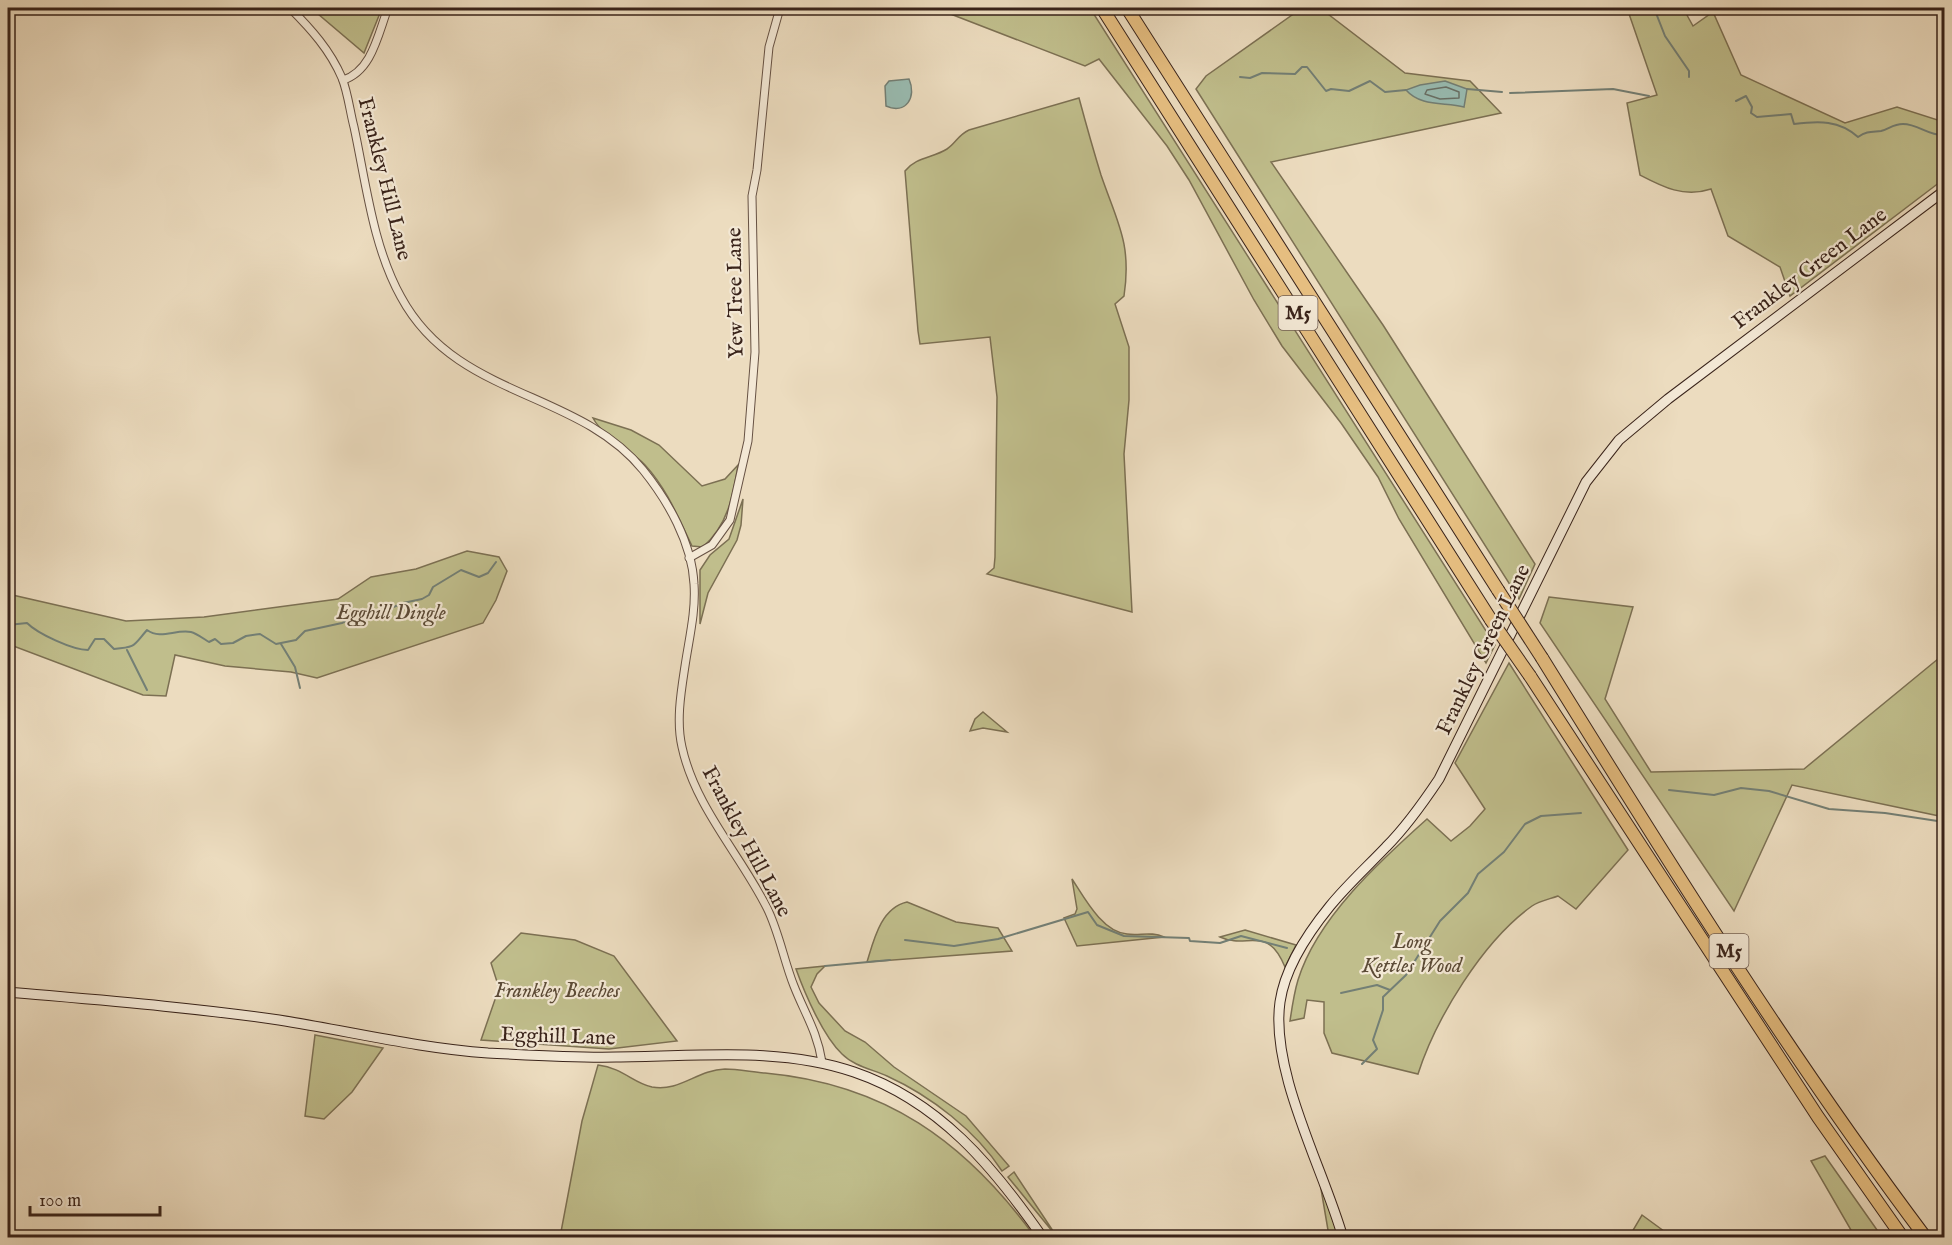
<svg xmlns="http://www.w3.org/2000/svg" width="1952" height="1245" viewBox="0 0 1952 1245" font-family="'IM FELL English',serif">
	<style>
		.green { fill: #c0be8c; stroke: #7c7053; stroke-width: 1.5 }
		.water { fill: #99bcb2; stroke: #737f75; stroke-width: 1.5 }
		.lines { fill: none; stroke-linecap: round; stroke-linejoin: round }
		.shore { stroke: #697066; stroke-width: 1.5 }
		.stream { stroke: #737f75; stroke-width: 2 }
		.street-casing { stroke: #665143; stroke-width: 9 }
		.secondary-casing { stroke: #39231a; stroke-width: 11 }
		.highway-casing { stroke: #39231a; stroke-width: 14 }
		.street { stroke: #f3e8d5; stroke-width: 7 }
		.secondary { stroke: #f3e8d5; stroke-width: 9 }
		.highway { stroke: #e6be80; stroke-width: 12 }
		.highway-bridge-casing { stroke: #39231a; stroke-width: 14; stroke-linecap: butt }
		.highway-bridge { stroke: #e6be80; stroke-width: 12 }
		.labels { text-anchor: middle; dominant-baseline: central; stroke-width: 4.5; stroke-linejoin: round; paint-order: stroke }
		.shield { fill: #f3e8d5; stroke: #715e52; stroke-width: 1.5 }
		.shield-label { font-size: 20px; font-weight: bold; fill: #39231a }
		.street-label { font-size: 21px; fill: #39231a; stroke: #f3e8d5 }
		.park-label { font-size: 21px; font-style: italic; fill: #5b4a36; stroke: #f3e8d5 }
	</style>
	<rect width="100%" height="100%" fill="#ecdcbf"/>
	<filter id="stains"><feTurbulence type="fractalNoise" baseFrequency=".00333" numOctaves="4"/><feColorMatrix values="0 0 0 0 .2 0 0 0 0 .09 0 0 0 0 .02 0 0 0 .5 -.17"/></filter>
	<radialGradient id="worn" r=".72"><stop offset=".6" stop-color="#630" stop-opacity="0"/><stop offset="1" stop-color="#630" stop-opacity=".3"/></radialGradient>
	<!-- green -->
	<g class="green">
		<polygon points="311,8 382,8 364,53"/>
		<polygon points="935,8 1090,8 1495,645 1486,663 1399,519 1378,477 1341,423 1282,346 1254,300 1189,180 1167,146 1099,59 1085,66"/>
		<polygon points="1302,8 1320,8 1405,73 1470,81 1501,113 1271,162 1383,325 1535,564 1519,599 1196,89 1206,76"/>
		<path d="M1627,8H1683L1693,26L1713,12L1741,75L1845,123L1897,107L1944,122V179L1790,296L1780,267L1728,236L1711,189C1684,198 1663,187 1640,175L1627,103L1657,95Z"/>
		<path d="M1079,98C1086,124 1093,149 1101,175C1117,222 1132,243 1124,296L1115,304L1129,347V400L1124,454L1132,612L987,574L994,568L995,557L997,397L990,337L920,344L918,331L905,171C916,157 933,158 947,149C956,143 958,135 969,130Z"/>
		<path d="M593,418L631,430L659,445L702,486L725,479L738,465C733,496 728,525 703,547L692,546C678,517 667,489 645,465C630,449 603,437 593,418Z"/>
		<polygon points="743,499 741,525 737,540 708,593 700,624 700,570 710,555 729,539"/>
		<polygon points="467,551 499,557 507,571 496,600 483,623 317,678 291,672 225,666 175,655 166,696 143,695 8,644 8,594 126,621 204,617 338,599 371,577 416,569"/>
		<polygon points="1549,597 1633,607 1605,699 1651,772 1804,769 1944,654 1944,817 1792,785 1734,911 1540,623"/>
		<path d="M1509,663L1628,850L1576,909L1558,896C1550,899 1539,901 1532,906C1483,941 1436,1018 1418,1074L1332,1053L1324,1033V1002L1307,1000L1304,1018L1290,1021C1292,1007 1294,993 1298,980C1317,918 1380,861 1427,819L1451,841L1470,826L1485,809L1455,763Z"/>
		<polygon points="983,712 1007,732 983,728 970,731 975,719"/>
		<path d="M1072,879C1084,897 1102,932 1127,934C1140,936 1151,931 1164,937L1077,946L1064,918L1075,914L1077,909Z"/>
		<path d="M907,902L956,922L998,928L1012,951L867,962C874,939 881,908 907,902Z"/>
		<path d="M1245,930L1296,945L1285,967C1267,923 1247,950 1220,937Z"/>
		<polygon points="521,933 575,940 614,956 677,1041 609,1049 481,1040 499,988 491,963"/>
		<path d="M825,966L817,974L811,987L819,1003L845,1031L865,1042L894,1067L966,1116L1009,1166L1002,1171C976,1131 931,1096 887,1076C871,1069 854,1066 842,1054C823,1036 805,994 796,969Z"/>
		<polygon points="315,1035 383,1048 352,1092 324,1119 305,1116"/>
		<path d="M598,1065C623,1068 633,1083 652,1087C680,1092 697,1070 725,1069C738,1069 752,1072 765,1073C885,1084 965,1141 1035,1237H560L582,1121Z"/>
		<polygon points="1825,1156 1882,1237 1855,1237 1811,1161"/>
		<polygon points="1014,1172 1057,1237 1008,1177"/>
		<polygon points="1320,1183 1339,1237 1329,1236"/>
		<polygon points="1642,1215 1672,1237 1629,1237"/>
	</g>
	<!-- water -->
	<g class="water">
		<path d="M909,79C917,97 906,115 886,106L885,86L889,81Z"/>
		<path d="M1445,81L1467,89L1464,107C1444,102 1421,107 1406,90L1420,85Z"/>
	</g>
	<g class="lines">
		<!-- shore -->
		<polygon class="shore" points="1446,87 1459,92 1459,98 1440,99 1425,94 1427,90"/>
		<!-- stream -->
		<g class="stream">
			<polyline points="1654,8 1665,36 1689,71 1689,77"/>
			<polyline points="1240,77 1250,78 1262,73 1295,74 1302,67 1307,67 1326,91 1331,89 1349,91 1370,81 1385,92 1406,90"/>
			<polyline points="1467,89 1502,92"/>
			<polyline points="1510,93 1613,89 1649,96"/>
			<path d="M1736,101L1746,96L1752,107L1751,113L1757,117L1791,114L1794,124C1819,121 1839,120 1858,137C1867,131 1871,132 1881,131C1889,129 1893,124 1903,124C1918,124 1929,136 1944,135"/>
			<path d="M8,625L27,623C38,634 73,650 88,650L95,639H104L114,649C137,647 133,646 147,630C161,640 175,629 191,632C196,633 204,639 209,642L215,639L221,644L233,643L246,636L260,634L276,644L296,640L305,631L342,623L363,612L384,611L403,603L422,599L429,595L433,587L461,570L479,577L488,573L496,562"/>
			<polyline points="281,644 295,667 300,688"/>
			<polyline points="127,650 147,690"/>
			<polyline points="1669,790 1714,795 1741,788 1769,791 1829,809 1885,813 1944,822"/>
			<polyline points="905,940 954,946 998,939 1088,912 1097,925 1124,936 1189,938 1190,941 1220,943 1241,936 1287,948"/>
			<polyline points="825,966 890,960"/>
			<polyline points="1341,993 1377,985 1390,990"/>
			<polyline points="1362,1064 1377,1049 1373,1040 1383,1010 1383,997 1406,975 1440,921 1468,893 1478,874 1504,852 1525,824 1541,816 1581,813"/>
		</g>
		<defs>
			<g id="street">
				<path d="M290,8C311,29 330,50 342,78C348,93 350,112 354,127C366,183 373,247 401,297C456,399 577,389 643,470C668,501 692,543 694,584C696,611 689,639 685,666C681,692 676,721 682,747C695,807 740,854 767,908C779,932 784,961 794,986C805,1014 817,1031 822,1062"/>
				<path d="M343,80C372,71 378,34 388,8"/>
				<polyline points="689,558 712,545 730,520 748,441 755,352 752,196 757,170 769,47 780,8"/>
			</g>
			<g id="secondary">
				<path d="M8,992C98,1000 189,1007 279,1020C349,1031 417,1048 488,1053C530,1055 574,1058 616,1057C694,1057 779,1046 854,1072C939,1101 993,1166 1043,1238"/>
				<path d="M1343,1238C1324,1170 1270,1072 1280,1002C1285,967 1308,933 1330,906C1347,885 1367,867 1386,847C1407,826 1423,803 1439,779L1586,482L1619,440L1668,399L1944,191"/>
			</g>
			<g id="highway">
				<polyline points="1102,8 1491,620"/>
				<polyline points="1127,8 1498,590"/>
				<path d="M1542,658C1664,855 1787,1053 1926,1238"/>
				<polyline points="1530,676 1818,1117 1903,1238"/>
			</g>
		</defs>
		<!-- street casing -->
		<use href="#street" class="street-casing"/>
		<!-- secondary casing -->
		<use href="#secondary" class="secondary-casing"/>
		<!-- highway casing -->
		<use href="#highway" class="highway-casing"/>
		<!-- street -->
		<use href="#street" class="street"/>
		<!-- secondary -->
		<use href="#secondary" class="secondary"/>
		<!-- highway -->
		<use href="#highway" class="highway"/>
		<defs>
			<g id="highway-bridge">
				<polyline points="1498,590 1542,658"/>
				<polyline points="1491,620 1530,676"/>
			</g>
		</defs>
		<!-- highway-bridge casing -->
		<use href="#highway-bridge" class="highway-bridge-casing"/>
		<!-- highway-bridge -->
		<use href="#highway-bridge" class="highway-bridge"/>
	</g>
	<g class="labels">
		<!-- shield labels -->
		<g class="shield">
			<rect x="1278.5" y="296" width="39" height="34" rx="4.5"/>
			<rect x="1709.5" y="934" width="39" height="34" rx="4.5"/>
		</g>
		<g class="shield-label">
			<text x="1298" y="313">M5</text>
			<text x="1729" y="951">M5</text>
		</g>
		<!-- street labels -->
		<g class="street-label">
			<text transform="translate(384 179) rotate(76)">Frankley Hill Lane</text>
			<text transform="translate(1810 269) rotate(-37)">Frankley Green Lane</text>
			<text transform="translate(736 293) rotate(-91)">Yew Tree Lane</text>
			<text transform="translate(1484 650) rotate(-64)">Frankley Green Lane</text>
			<text transform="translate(746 842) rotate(62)">Frankley Hill Lane</text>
			<text transform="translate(558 1037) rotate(2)">Egghill Lane</text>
		</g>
		<!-- park labels -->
		<g class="park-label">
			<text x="391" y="613">Egghill Dingle</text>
			<text x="1412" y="942">Long<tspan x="1412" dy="24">Kettles Wood</tspan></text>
			<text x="557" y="991">Frankley Beeches</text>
		</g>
	</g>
	<!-- margin -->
	<rect width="1952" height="1245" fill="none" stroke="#ecdcbf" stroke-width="30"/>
	<rect x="9" y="9" width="1934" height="1227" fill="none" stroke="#39231a" stroke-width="3"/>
	<rect x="15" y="15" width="1922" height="1215" fill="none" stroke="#39231a" stroke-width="1.5"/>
	<!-- scale -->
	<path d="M30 1206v9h130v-9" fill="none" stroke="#39231a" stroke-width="3"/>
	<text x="39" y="1206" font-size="18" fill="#39231a" stroke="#f3e8d5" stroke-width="4.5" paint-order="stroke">100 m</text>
	<rect width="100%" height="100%" filter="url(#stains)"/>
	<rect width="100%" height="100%" fill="url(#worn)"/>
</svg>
